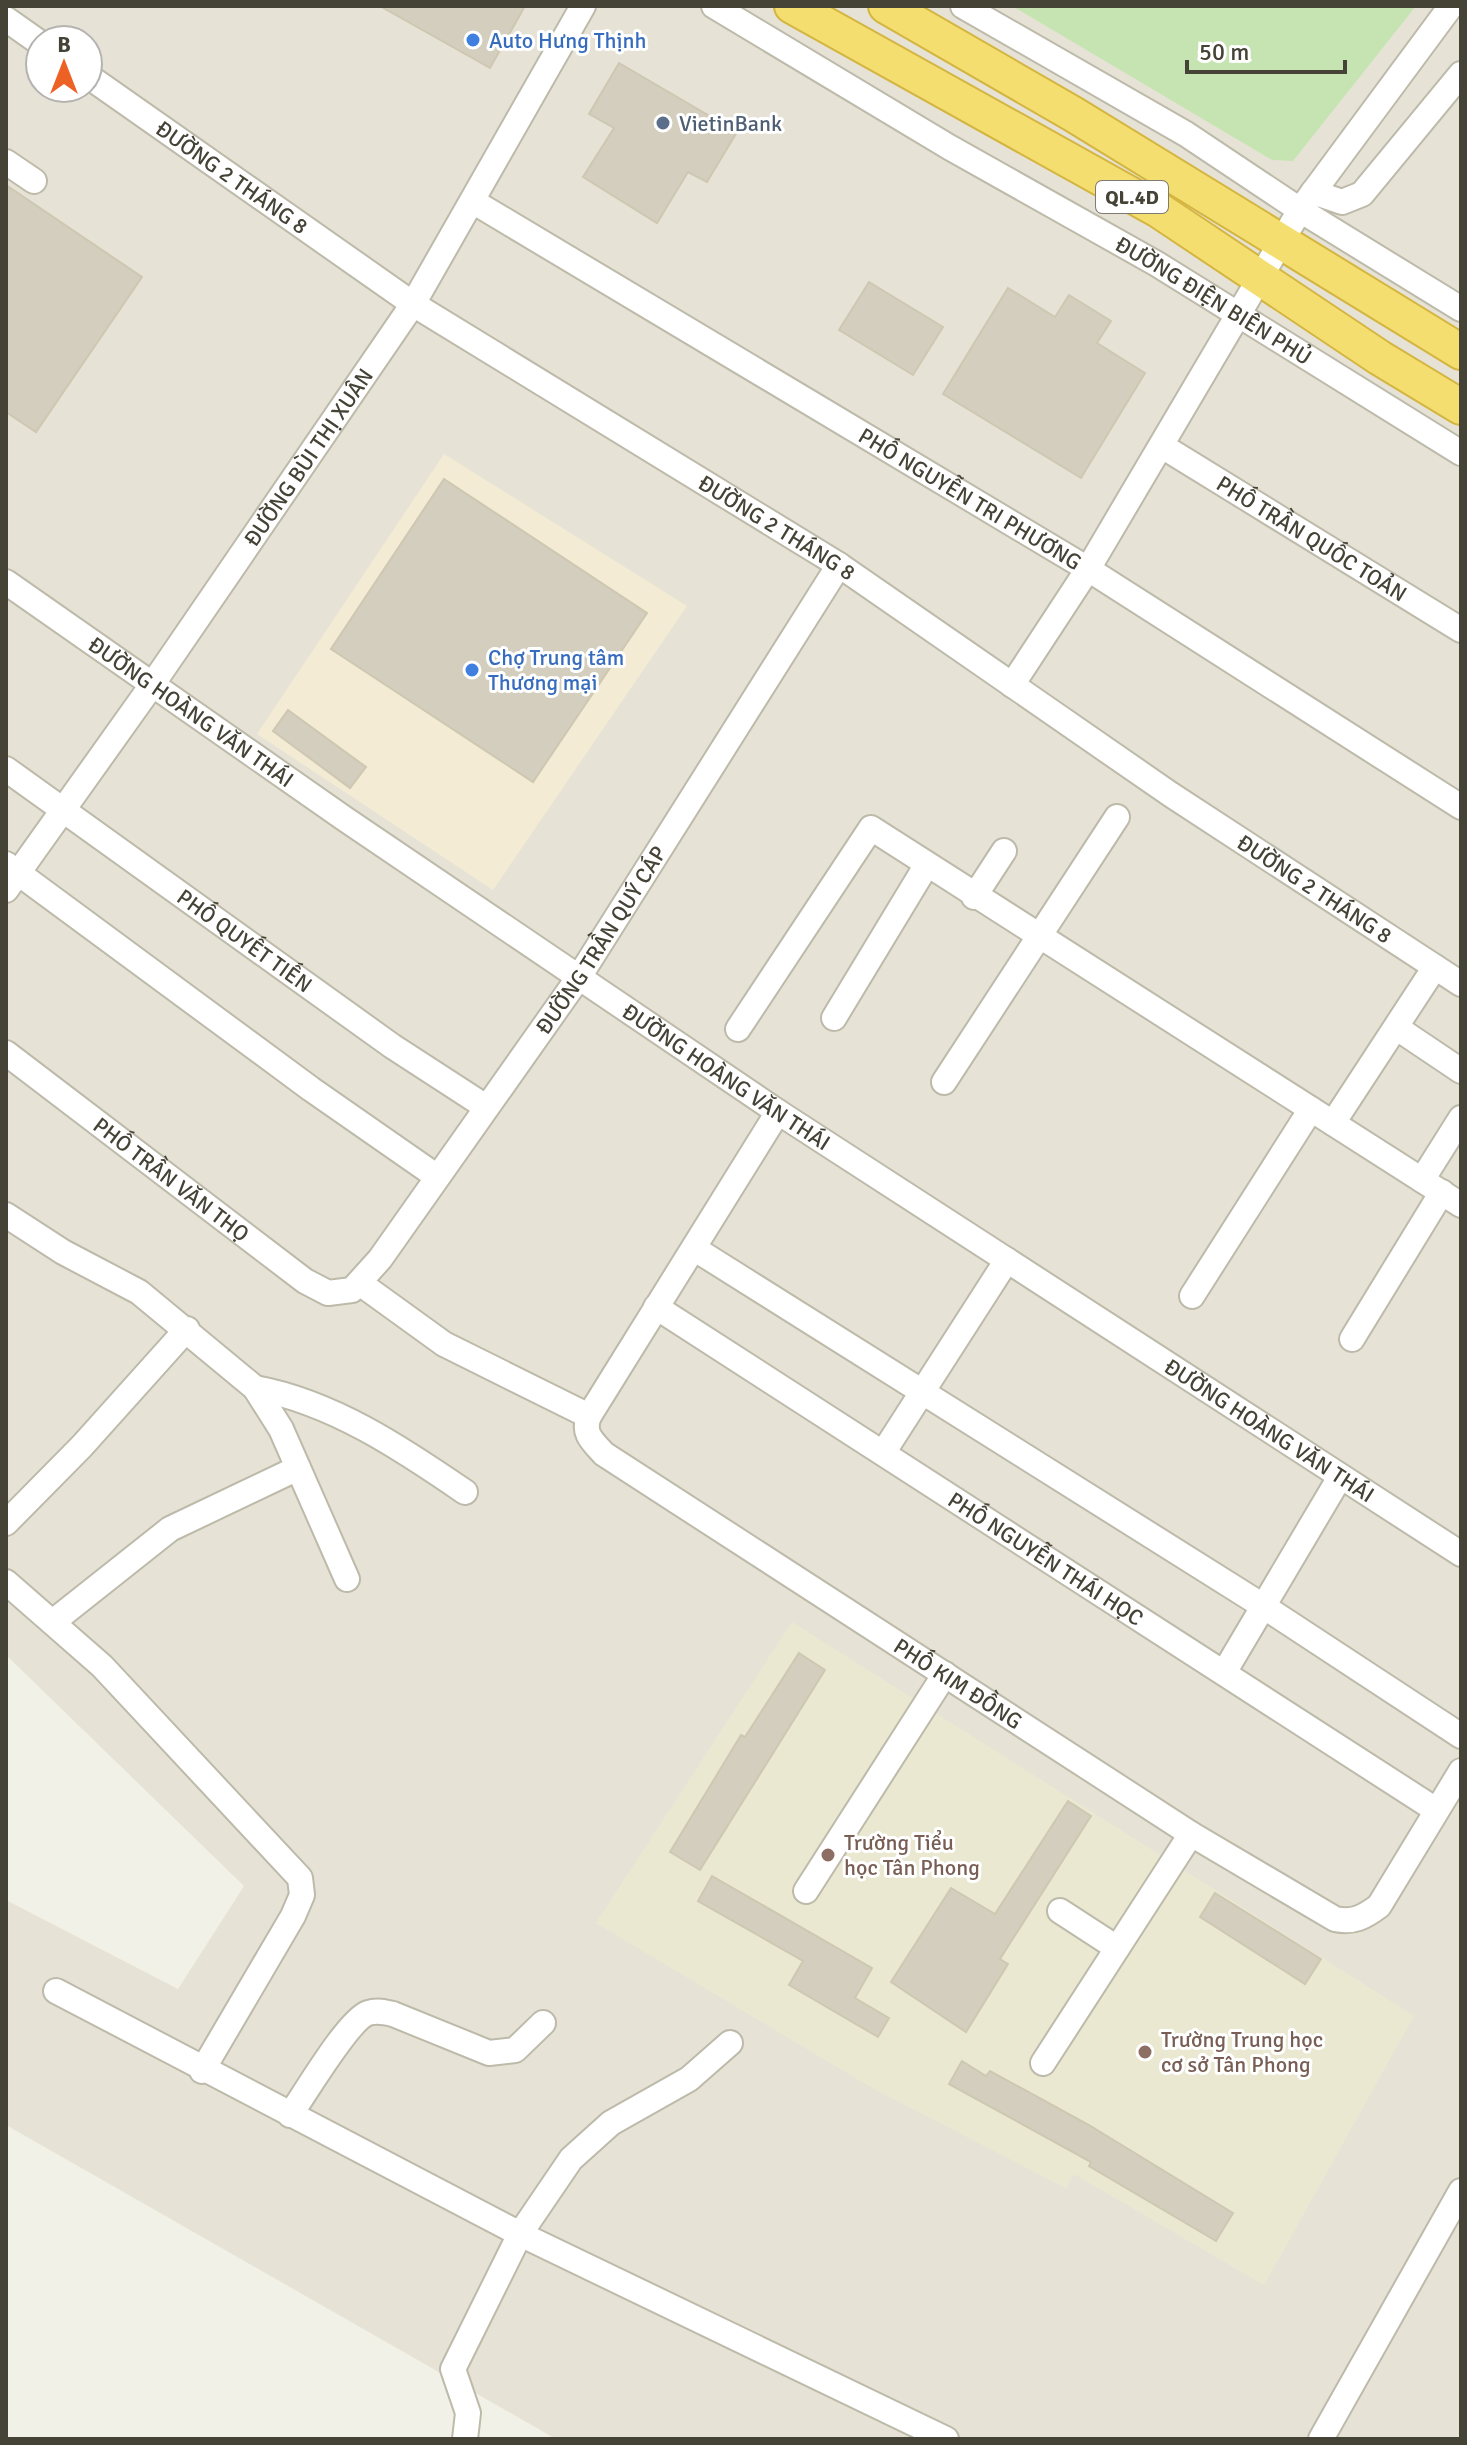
<svg xmlns="http://www.w3.org/2000/svg" width="1467" height="2445" viewBox="0 0 1467 2445" font-family="Signika,sans-serif">
	<style>
		.residential { fill: #e6e3d6; fill-rule: evenodd }
		.commercial { fill: #f3ebd3 }
		.education { fill: #ebe8d2 }
		.green { fill: #c6e4b2 }
		.building { fill: #d3cebd; stroke: #cec7b1; stroke-width: 2 }
		.lines { fill: none; stroke-linecap: round; stroke-linejoin: round }
		.minor-casing { stroke: #bdbaaa; stroke-width: 28 }
		.highway-casing { stroke: #d4b540; stroke-width: 38 }
		.minor { stroke: #fff; stroke-width: 24 }
		.highway { stroke: #f5de70; stroke-width: 34 }
		.shop-dot { fill: #3f7fe0; stroke: #fff; stroke-width: 3 }
		.service-dot { fill: #5c6f8a; stroke: #fff; stroke-width: 3 }
		.education-dot { fill: #8d6e63; stroke: #fff; stroke-width: 3 }
		.labels { text-anchor: middle; dominant-baseline: central; stroke-width: 6; stroke-linejoin: round; paint-order: stroke }
		.shield { fill: #fff; stroke: #7d7b72; stroke-width: 2 }
		.shield-label { font-size: 20px; font-weight: bold; fill: #454236 }
		.shop-label { font-size: 22px; fill: #366cbe; stroke: #fff; text-anchor: start }
		.service-label { font-size: 22px; fill: #4e5e75; stroke: #fff; text-anchor: start }
		.street-label { font-size: 22px; fill: #454236; stroke: #fff }
		.education-label { font-size: 22px; fill: #785e54; stroke: #fff; text-anchor: start }
	</style>
	<rect width="100%" height="100%" fill="#f2f1e7"/>
	<!-- residential -->
	<path class="residential" d="M6,6H1461V2439H556L6,2125V1900L178,1989L244,1886L6,1655ZM40,40H88V88H40Z"/>
	<!-- commercial -->
	<polygon class="commercial" points="444,454 687,606 493,890 257,734"/>
	<!-- education -->
	<polygon class="education" points="792,1622 1414,2016 1264,2285 1074,2174 1066,2188 874,2089 596,1923"/>
	<!-- green -->
	<polygon class="green" points="1012,6 1416,6 1293,161 1272,160"/>
	<!-- building -->
	<g class="building">
		<polygon points="380,6 525,6 490,68"/>
		<polygon points="619,63 737,132 707,182 688,172 657,223 583,177 614,128 589,114"/>
		<polygon points="6,185 142,277 36,432 6,412"/>
		<polygon points="869,282 943,327 913,375 839,330"/>
		<polygon points="1008,288 1055,317 1069,295 1111,321 1097,343 1145,373 1081,478 943,394"/>
		<polygon points="444,479 647,613 533,782 331,649"/>
		<polygon points="288,710 366,767 350,788 273,731"/>
		<polygon points="799,1653 825,1670 700,1870 670,1852 741,1735 745,1737"/>
		<polygon points="1068,1801 1091,1816 1000,1959 1008,1964 966,2032 891,1982 951,1888 995,1914"/>
		<polygon points="712,1876 872,1968 855,1998 889,2018 878,2037 789,1985 803,1961 698,1901"/>
		<polygon points="1215,1893 1321,1959 1305,1984 1200,1917"/>
		<polygon points="962,2061 986,2076 990,2071 1089,2125 1233,2213 1216,2241 1089,2166 1091,2162 949,2084"/>
	</g>
	<g class="lines">
		<defs>
			<g id="minor">
				<path id="s1" d="M714,6L949,147L1157,264L1461,453"/>
				<polyline points="963,6 1186,134 1300,210 1461,309"/>
				<polyline points="6,19 40,43"/>
				<path id="s2" d="M88,76L413,304L839,565L1170,794L1461,984"/>
				<polyline points="6,162 34,181"/>
				<polyline points="1313,192 1342,202 1362,194 1461,74"/>
				<path id="s3" d="M474,202L1088,569L1461,807"/>
				<path id="s4" d="M1162,446L1461,630"/>
				<path id="s5" d="M6,582L345,819L778,1112L1461,1554"/>
				<polyline points="1012,685 1088,569 1300,210 1451,6"/>
				<path id="s6" d="M6,769L392,1046L486,1107"/>
				<polyline points="6,864 311,1089 436,1176"/>
				<path id="s7" d="M6,890L152,685L413,304L583,6"/>
				<polyline points="974,897 1004,851"/>
				<polyline points="834,1018 926,866"/>
				<polyline points="1397,1028 1461,1071"/>
				<polyline points="738,1029 871,828 1461,1205"/>
				<path id="s8" d="M6,1053L305,1281L328,1293L352,1290L380,1259L579,977L839,565"/>
				<polyline points="944,1082 1117,817"/>
				<path id="s9" d="M778,1112L589,1416C582,1433 592,1441 604,1454L1191,1834L1335,1919C1354,1923 1364,1917 1379,1906L1461,1771"/>
				<polyline points="1333,1123 1435,967"/>
				<polyline points="1422,1180 1461,1118"/>
				<polyline points="6,1215 63,1252 139,1292 255,1388 281,1429 347,1579"/>
				<polyline points="695,1249 1263,1606 1461,1736"/>
				<polyline points="361,1284 444,1344 589,1416"/>
				<polyline points="1192,1296 1311,1109"/>
				<path id="s10" d="M656,1307L1436,1810"/>
				<polyline points="1352,1339 1442,1192"/>
				<path d="M255,1388C332,1402 401,1448 465,1492"/>
				<polyline points="883,1453 1007,1260"/>
				<polyline points="6,1523 82,1446 187,1329"/>
				<polyline points="6,1582 102,1666 300,1878 302,1895 293,1916 202,2071"/>
				<polyline points="54,1621 170,1529 298,1468"/>
				<polyline points="1225,1671 1340,1477"/>
				<polyline points="806,1891 945,1674"/>
				<polyline points="1060,1911 1117,1948"/>
				<polyline points="56,1991 520,2234 946,2439"/>
				<polyline points="1043,2063 1191,1834"/>
				<path d="M290,2115C305,2094 348,2020 368,2013C377,2010 385,2012 393,2014L489,2053L515,2050L543,2023"/>
				<polyline points="465,2439 468,2413 453,2369 520,2234 571,2159 611,2123 689,2079 730,2043"/>
				<polyline points="1321,2439 1461,2191"/>
			</g>
			<g id="highway">
				<polyline points="792,6 1160,211 1380,358 1461,407"/>
				<polyline points="886,6 1073,114 1461,352"/>
			</g>
		</defs>
		<!-- minor casing -->
		<use href="#minor" class="minor-casing"/>
		<!-- highway casing -->
		<use href="#highway" class="highway-casing"/>
		<!-- minor -->
		<use href="#minor" class="minor"/>
		<!-- highway -->
		<use href="#highway" class="highway"/>
	</g>
	<!-- markers -->
	<g class="shop-dot">
		<circle cx="473" cy="40" r="8"/>
		<circle cx="472" cy="670" r="8"/>
	</g>
	<circle class="service-dot" cx="663" cy="123" r="8"/>
	<g class="education-dot">
		<circle cx="828" cy="1855" r="8"/>
		<circle cx="1145" cy="2052" r="8"/>
	</g>
	<g class="labels">
		<!-- shield labels -->
		<rect class="shield" x="1096" y="181" width="72" height="32" rx="6"/>
		<g class="shield-label">
			<text x="1132" y="197">QL.4D</text>
		</g>
		<!-- shop labels -->
		<g class="shop-label">
			<text x="489" y="40">Auto Hưng Thịnh</text>
			<text x="488" y="657">Chợ Trung tâm<tspan x="488" dy="25">Thương mại</tspan></text>
		</g>
		<!-- service labels -->
		<g class="service-label">
			<text x="679" y="123">VietinBank</text>
		</g>
		<!-- street labels -->
		<g class="street-label">
			<text stroke="none"><textPath href="#s2" startOffset="176">ĐƯỜNG 2 THÁNG 8</textPath></text>
			<text stroke="none"><textPath href="#s1" startOffset="580">ĐƯỜNG ĐIỆN BIÊN PHỦ</textPath></text>
			<text stroke="none"><textPath href="#s7" startOffset="528">ĐƯỜNG BÙI THỊ XUÂN</textPath></text>
			<text stroke="none"><textPath href="#s3" startOffset="578">PHỐ NGUYỄN TRI PHƯƠNG</textPath></text>
			<text stroke="none"><textPath href="#s2" startOffset="824">ĐƯỜNG 2 THÁNG 8</textPath></text>
			<text stroke="none"><textPath href="#s4" startOffset="176">PHỐ TRẦN QUỐC TOẢN</textPath></text>
			<text stroke="none"><textPath href="#s5" startOffset="226">ĐƯỜNG HOÀNG VĂN THÁI</textPath></text>
			<text stroke="none"><textPath href="#s2" startOffset="1472">ĐƯỜNG 2 THÁNG 8</textPath></text>
			<text stroke="none"><textPath href="#s8" startOffset="856">ĐƯỜNG TRẦN QUÝ CÁP</textPath></text>
			<text stroke="none"><textPath href="#s6" startOffset="294">PHỐ QUYẾT TIẾN</textPath></text>
			<text stroke="none"><textPath href="#s5" startOffset="874">ĐƯỜNG HOÀNG VĂN THÁI</textPath></text>
			<text stroke="none"><textPath href="#s8" startOffset="208">PHỐ TRẦN VĂN THỌ</textPath></text>
			<text stroke="none"><textPath href="#s5" startOffset="1522">ĐƯỜNG HOÀNG VĂN THÁI</textPath></text>
			<text stroke="none"><textPath href="#s10" startOffset="464">PHỐ NGUYỄN THÁI HỌC</textPath></text>
			<text stroke="none"><textPath href="#s9" startOffset="824">PHỐ KIM ĐỒNG</textPath></text>
		</g>
		<!-- education labels -->
		<g class="education-label">
			<text x="844" y="1842">Trường Tiểu<tspan x="844" dy="25">học Tân Phong</tspan></text>
			<text x="1161" y="2039">Trường Trung học<tspan x="1161" dy="25">cơ sở Tân Phong</tspan></text>
		</g>
	</g>
	<!-- border -->
	<rect width="1467" height="2445" fill="none" stroke="#454236" stroke-width="16"/>
	<!-- north arrow -->
	<g transform="translate(64 64)"><circle r="38" fill="#ffffff" stroke="#b5b3af" stroke-width="2"/>
	<path d="M0-6L14 30L0 20L-14 30Z" fill="#ed6224"/>
	<text y="-12" font-size="22" font-weight="bold" text-anchor="middle" fill="#454236">B</text>
	</g>
	<!-- scale -->
	<path d="M1187 60v12h158v-12" fill="none" stroke="#454236" stroke-width="4"/>
	<text x="1199" y="60" font-size="24" fill="#454236" stroke="#ffffff" stroke-width="6" paint-order="stroke">50 m</text>
</svg>
